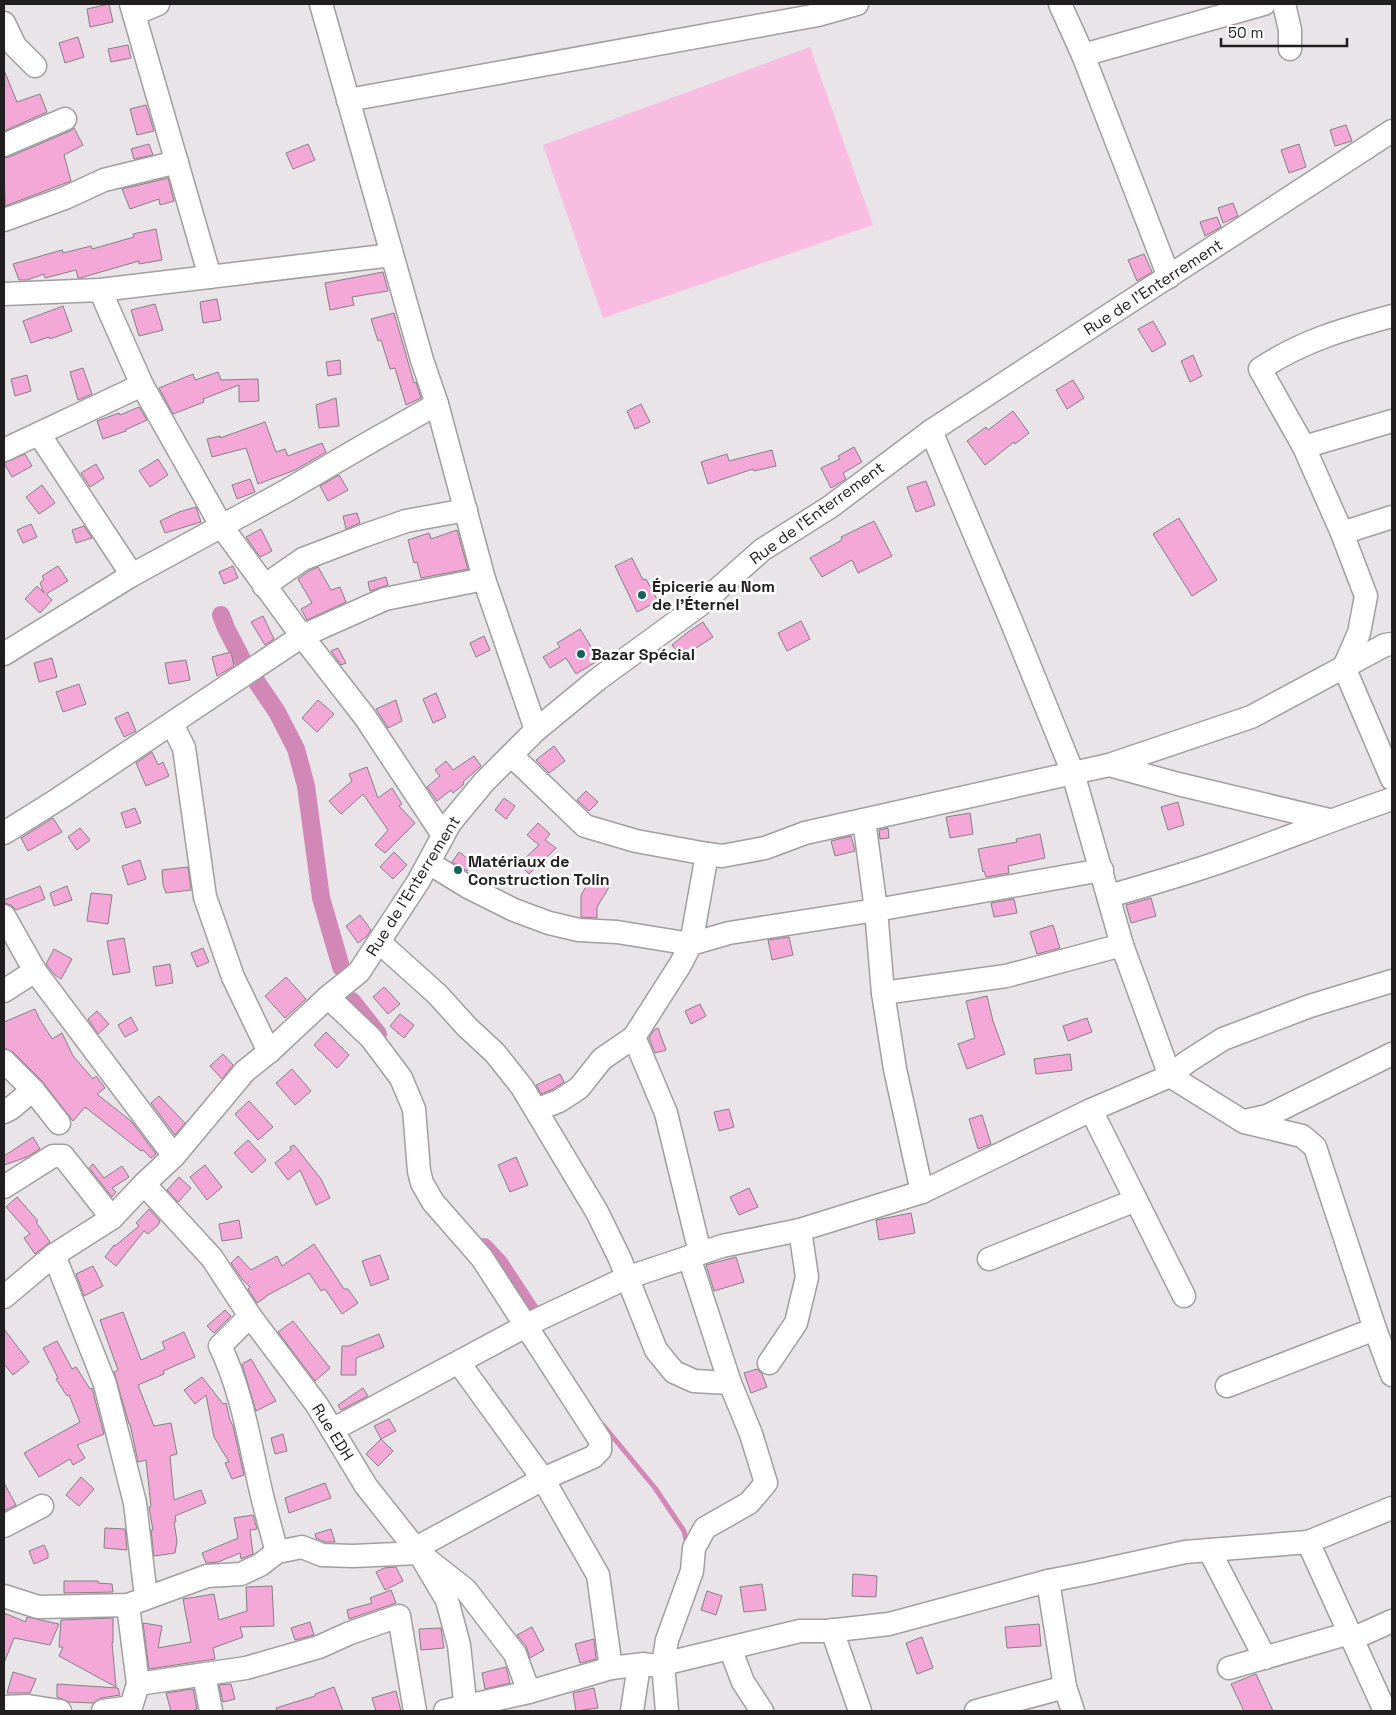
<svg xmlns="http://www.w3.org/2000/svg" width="1396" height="1715" viewBox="0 0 1396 1715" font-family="'Space Grotesk',sans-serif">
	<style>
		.green { fill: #f8bde0 }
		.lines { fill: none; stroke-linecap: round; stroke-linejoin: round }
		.stream { stroke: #d288b6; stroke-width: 5 }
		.canal { stroke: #d288b6; stroke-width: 18 }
		.building { fill: #f4a8d7; stroke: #848082 }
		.minor-casing { stroke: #a29ea0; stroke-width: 25 }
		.minor { stroke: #fff; stroke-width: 22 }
		.poi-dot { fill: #146361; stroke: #fff; stroke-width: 2 }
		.labels { text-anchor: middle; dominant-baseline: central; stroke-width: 5; stroke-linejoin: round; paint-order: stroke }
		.street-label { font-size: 16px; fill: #201e1f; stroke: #fff }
		.poi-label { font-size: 16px; font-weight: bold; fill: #201e1f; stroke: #fff; text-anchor: start }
	</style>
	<rect width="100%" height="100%" fill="#e9e4e7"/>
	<!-- green -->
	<polygon class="green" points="810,47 873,225 603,318 543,145"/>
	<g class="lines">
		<!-- stream -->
		<polyline class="stream" points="603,1425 655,1488 684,1531 687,1544"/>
		<!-- canal -->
		<g class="canal">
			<polyline points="221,615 226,628 244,663"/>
			<polyline points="254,678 277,712 296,749 306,786 321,898 341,967"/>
			<polyline points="352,1001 378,1034"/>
			<polyline points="484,1247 499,1263 532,1313"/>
		</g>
	</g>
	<!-- building -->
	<g class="building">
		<polygon points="109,4 113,22 90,27 87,9"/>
		<polygon points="78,37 84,57 65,63 59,43"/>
		<polygon points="128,45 131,58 111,62 108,49"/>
		<polygon points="4,70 17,102 40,94 47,112 4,131"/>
		<polygon points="146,105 154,131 137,135 130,109"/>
		<polygon points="1346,125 1352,141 1335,146 1330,130"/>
		<polygon points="74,128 83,145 64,155 71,181 5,206 4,158 9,157 70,131"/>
		<polygon points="149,144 153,155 134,159 131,149"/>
		<polygon points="308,144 315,160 293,169 286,153"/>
		<polygon points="1299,144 1306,167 1289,173 1281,150"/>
		<polygon points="168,178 174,201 160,205 159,199 130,209 122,189"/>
		<polygon points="1233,203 1238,216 1223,223 1218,208"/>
		<polygon points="1217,217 1221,227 1205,236 1200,222"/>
		<polygon points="156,229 162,260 139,264 139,261 80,278 78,278 76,270 45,278 44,274 27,280 19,280 13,264 62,250 63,253 91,246 92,249 134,237 133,234"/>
		<polygon points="1144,254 1152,272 1137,281 1128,260"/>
		<polygon points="383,272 388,291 352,297 354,305 330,310 325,283"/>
		<polygon points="217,299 221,320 203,323 200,302"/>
		<polygon points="155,304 163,330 139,336 131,310"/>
		<polygon points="63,306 72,331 50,339 49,337 31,343 23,321"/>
		<polygon points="394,313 414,383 416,382 421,398 406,405 395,368 390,369 381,340 378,341 371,319"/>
		<polygon points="1153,321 1166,344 1152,352 1138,329"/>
		<polygon points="1193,355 1202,376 1190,382 1181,361"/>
		<polygon points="340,360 341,374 328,376 326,362"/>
		<polygon points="83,368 92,394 78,400 70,372"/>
		<polygon points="218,372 221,380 258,379 259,401 239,402 239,385 203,399 204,402 173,414 159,388 193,374 195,380"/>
		<polygon points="27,375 31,391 15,396 11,379"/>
		<polygon points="1073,380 1084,398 1067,409 1056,390"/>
		<polygon points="336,398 339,426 319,428 316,405"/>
		<polygon points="641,404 650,422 635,429 627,411"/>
		<polygon points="139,407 147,420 125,430 126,431 103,439 97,421 119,413 120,415"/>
		<polygon points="1013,411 1029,433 1015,444 1014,442 985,465 967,441 986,427 988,430"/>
		<polygon points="265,422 276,452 285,449 288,456 322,443 326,452 295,470 258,484 246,448 212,457 207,439 220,436 220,438"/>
		<polygon points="854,447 862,462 843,473 846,479 831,488 821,468 840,459 838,456"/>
		<polygon points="772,450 776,466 754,471 753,469 708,484 701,462 727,454 729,461"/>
		<polygon points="25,454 32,466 12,477 4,463"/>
		<polygon points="158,459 168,475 150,487 139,471"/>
		<polygon points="96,464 104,478 90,487 81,473"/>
		<polygon points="339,475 348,490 328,501 320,486"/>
		<polygon points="250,479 255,492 237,499 232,485"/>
		<polygon points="926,481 935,505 916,512 907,487"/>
		<polygon points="42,485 55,503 39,514 26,497"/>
		<polygon points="196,507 201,522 165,533 160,521 179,512"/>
		<polygon points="357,513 360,523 346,529 343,516"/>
		<polygon points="1179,518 1217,580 1192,596 1153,534"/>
		<polygon points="874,521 892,556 858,573 852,560 822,577 810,558 842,540 841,537"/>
		<polygon points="31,524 37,537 23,543 17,530"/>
		<polygon points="84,526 92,538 76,543 72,530"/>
		<polygon points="261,529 272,551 260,557 246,537"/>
		<polygon points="457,530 468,569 421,578 417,562 414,563 408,540 429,533 431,539"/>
		<polygon points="632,558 643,580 646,579 658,601 637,612 615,566"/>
		<polygon points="58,566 68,581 46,594 52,600 40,613 25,599 37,586 44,593 40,583 44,579 42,576"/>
		<polygon points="233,566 238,578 224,584 219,572"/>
		<polygon points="318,567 331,590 340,587 346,602 307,620 301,609 312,603 298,579 309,571"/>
		<polygon points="386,577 388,585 370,591 368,582"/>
		<polygon points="263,616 274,639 265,645 251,622"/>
		<polygon points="801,621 810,639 787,651 778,633"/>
		<polygon points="703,622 713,637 682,657 672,645 688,632"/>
		<polygon points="580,629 599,660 576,674 566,658 550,668 543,657 560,647 557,643"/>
		<polygon points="484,636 490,650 476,657 470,643"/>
		<polygon points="338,648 346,663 341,665 331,651"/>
		<polygon points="231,652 234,666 217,676 212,657"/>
		<polygon points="52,658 57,677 39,682 34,663"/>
		<polygon points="186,660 190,680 169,684 165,663"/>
		<polygon points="79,684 86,704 63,712 56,692"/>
		<polygon points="436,693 446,717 433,723 423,699"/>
		<polygon points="318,700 334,714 317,732 302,718"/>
		<polygon points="396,700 402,721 388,728 376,709"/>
		<polygon points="128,712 136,731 124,737 115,718"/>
		<polygon points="554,746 565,761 549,773 536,760"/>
		<polygon points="152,752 158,765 163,762 169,776 146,786 136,763"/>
		<polygon points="474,756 481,766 463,782 464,784 453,793 451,790 437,801 427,787 440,776 435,770 446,761 453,770"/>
		<polygon points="367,767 378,798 392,788 402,804 399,806 415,823 385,853 375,845 388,830 363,794 341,814 329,801 352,781 349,774"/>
		<polygon points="586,791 598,802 589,811 577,800"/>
		<polygon points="504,798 515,806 506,819 495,810"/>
		<polygon points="1178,802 1184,825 1168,830 1161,807"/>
		<polygon points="135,808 141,823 126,828 121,813"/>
		<polygon points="970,813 973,834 950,838 946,817"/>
		<polygon points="53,818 62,832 28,851 21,838"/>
		<polygon points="538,823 550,834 545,840 556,848 529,874 519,864 539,845 527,835"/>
		<polygon points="80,828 90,840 77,850 68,837"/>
		<polygon points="888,828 889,838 880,839 879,830"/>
		<polygon points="1040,834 1045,858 1008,866 1009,873 986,877 984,871 983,872 978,849 1017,842 1016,839"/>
		<polygon points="851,836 855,851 835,856 831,841"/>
		<polygon points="394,852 407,865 393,879 380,867"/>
		<polygon points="459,852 473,863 467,871 452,862"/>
		<polygon points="140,860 146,879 128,885 122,866"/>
		<polygon points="188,867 191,890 166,893 163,885 162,870"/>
		<polygon points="594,873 611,884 597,907 597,918 581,917 581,895"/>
		<polygon points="40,886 45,899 16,910 11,905 4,903 4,900"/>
		<polygon points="67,886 72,900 54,906 50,893"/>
		<polygon points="91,893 112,895 108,924 87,921"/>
		<polygon points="1151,898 1156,916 1131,923 1126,905"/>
		<polygon points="1014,899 1017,913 994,917 991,903"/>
		<polygon points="360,915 371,930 367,936 358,943 346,926"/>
		<polygon points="1053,925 1060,948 1037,954 1030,932"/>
		<polygon points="789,937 793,955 772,960 768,940"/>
		<polygon points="124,938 130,972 113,975 107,941"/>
		<polygon points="203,948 209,962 197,967 191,953"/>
		<polygon points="54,949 72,959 61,979 55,975 46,964"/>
		<polygon points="170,964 173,983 156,986 153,967"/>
		<polygon points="286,977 306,999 285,1018 265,996"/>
		<polygon points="384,987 400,1004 388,1014 373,997"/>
		<polygon points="987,996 993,1021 1005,1054 967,1069 958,1044 975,1038 966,1001"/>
		<polygon points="700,1004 706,1016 691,1024 685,1011"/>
		<polygon points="35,1009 40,1020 52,1039 62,1033 73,1056 93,1079 96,1076 105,1088 97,1094 132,1122 156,1154 151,1158 143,1150 141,1151 85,1107 73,1121 42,1081 13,1052 4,1048 4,1022"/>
		<polygon points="97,1011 109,1024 98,1034 88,1019"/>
		<polygon points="400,1014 414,1025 404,1038 390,1026"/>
		<polygon points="131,1017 138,1030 125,1037 118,1025"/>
		<polygon points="1087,1018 1092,1032 1068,1041 1063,1026"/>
		<polygon points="658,1028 666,1050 655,1053 649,1038 654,1030"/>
		<polygon points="326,1032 349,1055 337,1068 314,1045"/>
		<polygon points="223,1054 233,1065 222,1079 210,1066"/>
		<polygon points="1070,1054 1072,1070 1036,1074 1034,1059"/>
		<polygon points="292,1069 311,1091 295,1105 276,1083"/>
		<polygon points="560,1074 564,1082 553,1089 541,1094 536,1085"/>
		<polygon points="159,1096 185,1123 175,1135 151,1103"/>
		<polygon points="249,1101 273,1127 258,1140 235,1114"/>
		<polygon points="729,1109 734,1127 719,1131 714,1112"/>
		<polygon points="982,1115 991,1144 978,1149 969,1119"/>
		<polygon points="33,1137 40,1149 27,1157 4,1165 4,1156"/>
		<polygon points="248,1140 266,1160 252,1173 234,1153"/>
		<polygon points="294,1145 321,1179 330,1198 316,1205 300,1170 288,1180 275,1163 291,1150 290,1147"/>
		<polygon points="516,1157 528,1185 510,1192 498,1165"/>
		<polygon points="93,1164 104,1178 122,1166 129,1177 112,1188 116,1192 112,1197 89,1168"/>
		<polygon points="205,1165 222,1187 207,1200 190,1177"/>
		<polygon points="179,1177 191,1188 178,1202 167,1190"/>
		<polygon points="749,1188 758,1207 739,1215 730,1197"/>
		<polygon points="17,1197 38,1221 36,1222 50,1242 35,1254 24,1238 30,1234 6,1207"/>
		<polygon points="149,1209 160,1221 158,1225 148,1234 144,1231 116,1266 105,1257 114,1245 115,1246 139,1226 136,1223"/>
		<polygon points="911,1213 915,1233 879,1240 876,1220"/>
		<polygon points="239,1220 242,1238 222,1241 219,1224"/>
		<polygon points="314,1244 344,1289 348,1289 358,1303 342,1314 325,1289 321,1291 309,1273 266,1296 266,1297 257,1303 248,1289 250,1287 242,1279 231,1263 238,1256 251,1270 277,1256 282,1266"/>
		<polygon points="380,1255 389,1279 371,1286 362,1261"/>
		<polygon points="736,1257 744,1282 714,1291 706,1265"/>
		<polygon points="93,1266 103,1286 84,1296 76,1274"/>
		<polygon points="225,1310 231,1316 214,1333 207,1326"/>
		<polygon points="123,1312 141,1360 165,1349 162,1342 184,1332 195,1357 163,1371 164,1374 138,1385 154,1426 171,1423 177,1454 170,1456 174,1500 201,1490 206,1503 175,1516 176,1522 174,1522 177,1541 175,1553 154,1556 151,1530 153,1530 149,1507 151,1506 146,1460 138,1462 130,1424 129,1424 114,1372 118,1370 100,1320"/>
		<polygon points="293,1321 330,1368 315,1381 278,1332"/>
		<polygon points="4,1329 29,1362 13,1375 4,1364"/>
		<polygon points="379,1334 384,1347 356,1358 356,1375 341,1375 342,1346 349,1346"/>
		<polygon points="57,1341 72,1369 76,1367 90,1389 92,1388 104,1434 77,1445 85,1458 73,1465 70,1459 39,1477 24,1453 80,1422 69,1395 67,1396 56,1379 58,1378 43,1348"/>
		<polygon points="251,1359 276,1401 256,1411 242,1364"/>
		<polygon points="757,1369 762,1374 767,1387 751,1393 744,1373"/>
		<polygon points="202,1377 223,1404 226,1403 230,1420 233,1426 244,1475 232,1479 225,1463 229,1462 214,1437 206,1395 195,1404 184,1390"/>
		<polygon points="363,1388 368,1396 341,1410 338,1405"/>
		<polygon points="389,1419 396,1431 381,1439 374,1426"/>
		<polygon points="283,1434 287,1451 275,1454 271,1438"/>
		<polygon points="381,1439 393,1451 378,1466 366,1454"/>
		<polygon points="81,1477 94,1489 79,1506 66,1495"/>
		<polygon points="4,1483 16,1505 4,1511"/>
		<polygon points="325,1483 331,1498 289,1513 285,1498"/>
		<polygon points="253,1515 257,1529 250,1530 253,1554 241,1559 240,1553 218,1562 206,1563 202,1553 238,1538 234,1518"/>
		<polygon points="105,1528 125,1529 127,1550 104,1548"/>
		<polygon points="331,1529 335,1542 325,1542 316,1538 315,1534"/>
		<polygon points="44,1545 48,1553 48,1558 34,1564 29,1551"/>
		<polygon points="396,1567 403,1581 385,1590 376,1572 384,1568"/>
		<polygon points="853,1574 877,1576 876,1597 852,1596"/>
		<polygon points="64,1581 98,1581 98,1583 112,1584 113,1592 64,1593"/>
		<polygon points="762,1584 766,1610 744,1612 740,1587"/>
		<polygon points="272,1586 274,1626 240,1627 243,1637 213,1648 215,1659 149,1669 143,1623 162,1626 158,1648 191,1642 183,1599 214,1594 219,1620 247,1611 246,1587"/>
		<polygon points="391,1590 396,1603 349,1619 347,1610 372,1603 370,1598"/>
		<polygon points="707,1591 722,1596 716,1615 701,1610"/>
		<polygon points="4,1613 26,1622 27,1617 59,1624 50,1645 14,1638 4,1663"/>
		<polygon points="113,1618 113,1643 112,1643 116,1687 59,1656 63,1647 59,1647 61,1620"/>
		<polygon points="310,1622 314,1635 295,1640 291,1628"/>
		<polygon points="1039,1624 1041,1646 1007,1648 1005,1627"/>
		<polygon points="532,1627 544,1650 530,1658 526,1646 517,1635"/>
		<polygon points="441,1628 444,1648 421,1650 419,1629"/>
		<polygon points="922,1637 933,1668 917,1674 906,1643"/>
		<polygon points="594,1639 596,1659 580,1663 575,1644"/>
		<polygon points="506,1667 510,1683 485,1689 482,1673"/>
		<polygon points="13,1672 36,1679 30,1693 7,1693"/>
		<polygon points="1256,1674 1273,1711 1244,1711 1231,1684"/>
		<polygon points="57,1684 118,1688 120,1695 101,1698 93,1703 69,1702 57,1697"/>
		<polygon points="231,1684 235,1699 223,1702 219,1685"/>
		<polygon points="334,1687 343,1711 277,1711 276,1708 315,1696 315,1694"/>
		<polygon points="594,1688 598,1708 576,1711 573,1693"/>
		<polygon points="193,1689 197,1709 195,1709 195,1711 171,1711 166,1693"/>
		<polygon points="396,1691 401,1711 376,1711 372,1698"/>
	</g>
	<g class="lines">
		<defs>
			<g id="minor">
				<polyline points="131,4 210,277"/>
				<polyline points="321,4 422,360 437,404 484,579 536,730"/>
				<polyline points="1060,4 1083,55 1169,277"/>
				<polyline points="1284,4 1290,30 1290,49"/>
				<polyline points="134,14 158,4"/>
				<polyline points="4,23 15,46 35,66"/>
				<polyline points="1083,55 1264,4"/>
				<polyline points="348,100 818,15 857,4"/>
				<polyline points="4,145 65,119"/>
				<polyline points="4,220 65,198 104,180 177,162"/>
				<polyline points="100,290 142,385"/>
				<polyline points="4,294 100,290 392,255"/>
				<path d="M1392,316C1344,329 1302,341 1260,369L1304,447L1342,533L1366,596L1359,633L1344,667L1392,779"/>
				<polyline points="931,431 1010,618 1073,773 1122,945 1170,1076 1244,1122 1302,1136 1315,1147 1375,1329 1392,1375"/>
				<polyline points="39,434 132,575"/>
				<polyline points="1304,447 1392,421"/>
				<polyline points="4,450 142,385 222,527 302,636 365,717 443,835"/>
				<polyline points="1342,533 1392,517"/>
				<polyline points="264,586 303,559 363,536 406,521 466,510"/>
				<polyline points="4,654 132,575 286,491 363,446 437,404"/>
				<polyline points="172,724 184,748 205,897 233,977 269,1052"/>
				<polyline points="511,755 585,826 636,841 707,854 722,856 765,848 805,833 1109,765 1251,717 1385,645 1392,644"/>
				<polyline points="1109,765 1178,784 1329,820"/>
				<polyline points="864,820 876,910 883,993 895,1069 922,1192"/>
				<polyline points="4,833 60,798 302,636 385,599 484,579"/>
				<polyline points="429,863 468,887 514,910 549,923 579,930 617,932 691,944 729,933 876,910 1102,870"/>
				<path d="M1109,896C1151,884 1193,872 1234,857C1287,838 1339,817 1392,799"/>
				<polyline points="4,916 35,971 174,1156"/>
				<polyline points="379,942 437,994 467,1027 495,1053 522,1087 597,1212 620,1259 656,1350 674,1372 694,1381 730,1383"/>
				<polyline points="4,991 35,971"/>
				<polyline points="883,993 1006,976 1122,945"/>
				<polyline points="328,997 371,1038 401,1078 414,1109 419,1171 422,1183 433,1202 482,1258 600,1440 600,1450 593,1457 543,1479 416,1548"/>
				<polyline points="634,1037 666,1113 700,1253"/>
				<polyline points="4,1061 33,1090 59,1123"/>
				<polyline points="536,1110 559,1101 579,1088 602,1059 634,1037 680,965 691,944 707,854"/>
				<polyline points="1091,1110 1184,1296"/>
				<polyline points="4,1112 10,1109 33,1090"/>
				<polyline points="1245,1121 1267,1116 1392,1054"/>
				<polyline points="144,1184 212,1258 250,1316 317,1405 366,1486 419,1553 447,1600 459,1645 466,1711"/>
				<polyline points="4,1187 53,1156 63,1156 112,1218"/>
				<polyline points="54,1255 105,1384 135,1503 146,1597"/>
				<polyline points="989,1259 1136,1200"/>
				<polyline points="4,1297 54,1255 112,1218 144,1184 174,1156 245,1071 269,1052 328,997 359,972 418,882 450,823 484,782 536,730 598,679 701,604 762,550 830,507 931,431 1392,131"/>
				<path d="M250,1316L220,1346C240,1387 248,1433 258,1478C263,1502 270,1527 277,1552"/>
				<polyline points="459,1363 543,1479 598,1575 611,1668"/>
				<polyline points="769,1363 796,1323 807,1277 800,1230"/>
				<polyline points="1227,1386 1375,1329"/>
				<polyline points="332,1430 539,1319 626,1278 722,1246 800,1230 922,1192 1091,1110 1170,1076 1187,1062 1223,1039 1310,1006 1392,981"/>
				<polyline points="4,1526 42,1506"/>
				<polyline points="1308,1542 1385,1711"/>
				<polyline points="1209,1550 1265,1658"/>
				<polyline points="1048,1581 1065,1687 1073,1711"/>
				<polyline points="4,1596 38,1607 128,1605 207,1576 241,1574 260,1565 277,1552 302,1547 322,1555 353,1556 419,1553 466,1590 515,1654 529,1692"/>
				<polyline points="128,1605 138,1684"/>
				<polyline points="832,1630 860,1711"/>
				<polyline points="1352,1639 1392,1621"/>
				<polyline points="730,1648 743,1682 762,1711"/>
				<polyline points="1229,1668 1350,1633"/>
				<polyline points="204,1675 211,1711"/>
				<polyline points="4,1707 28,1706 60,1711"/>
				<polyline points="103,1711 131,1707 138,1684 246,1668 319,1647 350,1633 399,1616 415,1711"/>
				<polyline points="445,1711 529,1692 611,1668 644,1664 657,1666 663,1664 800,1631 828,1631 889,1624 1048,1581 1089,1573 1185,1552 1308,1542 1392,1508"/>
				<polyline points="632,1711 639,1665"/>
				<polyline points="667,1711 663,1664 667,1640 692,1571 694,1548 705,1528 749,1503 766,1483 751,1434 730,1383 689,1257"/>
				<polyline points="976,1711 1065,1687"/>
			</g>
		</defs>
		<!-- minor casing -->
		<use href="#minor" class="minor-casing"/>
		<!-- minor -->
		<use href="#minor" class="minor"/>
	</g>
	<!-- markers -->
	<g class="poi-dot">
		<circle cx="642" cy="595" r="5"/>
		<circle cx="581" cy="654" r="5"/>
		<circle cx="458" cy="870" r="5"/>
	</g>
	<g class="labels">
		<!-- street labels -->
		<g class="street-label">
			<text transform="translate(1153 287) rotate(-33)">Rue de l'Enterrement</text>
			<text transform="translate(817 513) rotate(-36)">Rue de l'Enterrement</text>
			<text transform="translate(413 886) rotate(-58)">Rue de l'Enterrement</text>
			<text transform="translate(333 1432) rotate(58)">Rue EDH</text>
		</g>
		<!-- poi labels -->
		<g class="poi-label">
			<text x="652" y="586">Épicerie au Nom<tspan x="652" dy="18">de l'Éternel</tspan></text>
			<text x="591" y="654">Bazar Spécial</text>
			<text x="468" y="861">Matériaux de<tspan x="468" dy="18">Construction Tolin</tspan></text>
		</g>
	</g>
	<!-- border -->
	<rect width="1396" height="1715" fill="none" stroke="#201e1f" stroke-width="10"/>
	<!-- scale -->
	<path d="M1221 38v8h126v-8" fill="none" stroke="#201e1f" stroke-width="2.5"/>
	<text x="1228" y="38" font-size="15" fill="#201e1f" stroke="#ffffff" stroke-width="4" paint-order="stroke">50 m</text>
</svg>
